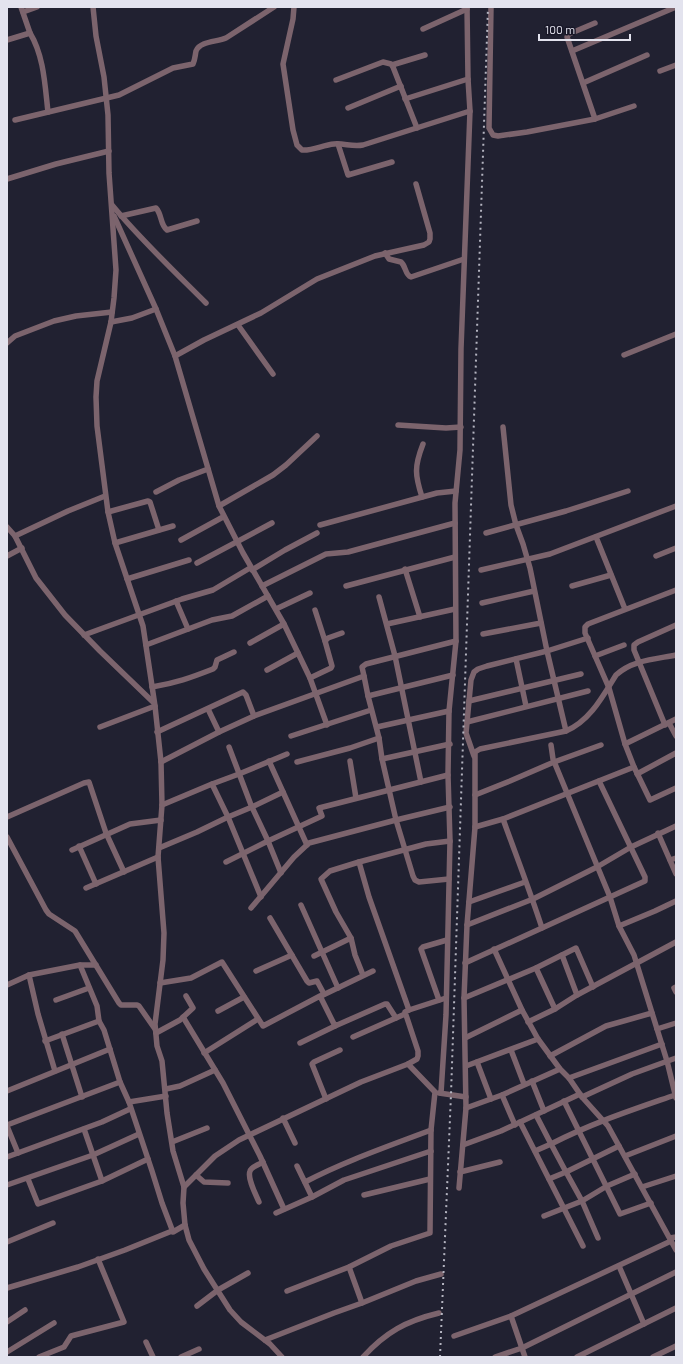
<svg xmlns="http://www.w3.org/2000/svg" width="683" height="1364" viewBox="0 0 683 1364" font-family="Barlow,sans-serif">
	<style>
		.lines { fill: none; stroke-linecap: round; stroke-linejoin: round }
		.street { stroke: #7c646d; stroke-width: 5.5 }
		.rail { stroke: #b4b4c0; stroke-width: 2; stroke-dasharray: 2 4; stroke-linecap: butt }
	</style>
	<rect width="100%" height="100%" fill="#212131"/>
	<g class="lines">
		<!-- street -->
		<g class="street">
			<polyline points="21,7 30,33"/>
			<polyline points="93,7 96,36 104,77 108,115 109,173 116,270 114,298 111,322 97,381 96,397 97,426 108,512 115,543 143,626 155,706 161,762 162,805 158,857 164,933 163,960 155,1024 157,1046 162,1061 167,1113 173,1151 184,1187 183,1203 185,1225 189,1240 204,1269 230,1310 241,1322 270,1344 282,1357"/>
			<path d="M294,7L293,19L283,64L293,130L297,145L302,150C312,151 323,145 334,144C344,143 352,147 363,145L470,111"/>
			<polyline points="491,7 489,128 493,135 498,136 527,132 595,119 634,106"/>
			<polyline points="23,12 37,7"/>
			<polyline points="423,29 467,9"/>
			<path d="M7,40L30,33C44,56 45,86 48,112"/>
			<polyline points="572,51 676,7"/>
			<polyline points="392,65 425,55"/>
			<polyline points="660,71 676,65"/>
			<polyline points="336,80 383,62 391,64 393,67 417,128"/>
			<polyline points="583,83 647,55"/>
			<polyline points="405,99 468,79"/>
			<polyline points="348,108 401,86"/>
			<polyline points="595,119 567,37 569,34 595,23"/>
			<path d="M15,120L119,95L173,68L193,64C195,60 195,56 196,51C200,41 217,42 226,38L274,7"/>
			<polyline points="338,144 348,175 392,162"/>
			<polyline points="7,179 56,164 109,151"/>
			<path d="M112,205C141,240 174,271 206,303"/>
			<polyline points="114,216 156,309 175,356 219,506 243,553 284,624 310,678 327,725"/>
			<path d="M121,216L156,208C162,214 160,225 167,230L197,221"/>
			<path d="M385,253L389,259L401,262C406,266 405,275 411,277L464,259"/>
			<polyline points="111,322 132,318 156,309"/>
			<polyline points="238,325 273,374"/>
			<polyline points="7,343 15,336 54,321 76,316 112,312"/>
			<polyline points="624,355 676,334"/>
			<polyline points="175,356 204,340 261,313 317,279 375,256 424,245 429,242 430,239 430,233 416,184"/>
			<polyline points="398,425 446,428 461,427"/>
			<polyline points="503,427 511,505 516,525 523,544 530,568 547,651 566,731"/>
			<polyline points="156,492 179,480 208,469"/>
			<path d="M422,497C415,475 414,467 423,444"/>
			<polyline points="219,506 273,475 286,465 317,436"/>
			<polyline points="108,512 148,501 150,502 159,530"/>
			<polyline points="320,525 437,493 456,491"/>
			<polyline points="7,527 15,536 36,578 65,615 100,651 154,703"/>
			<polyline points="486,533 566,511 628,491"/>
			<polyline points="15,536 68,511 105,496"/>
			<polyline points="596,537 625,609"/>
			<polyline points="181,540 223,517"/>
			<polyline points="115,543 173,526"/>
			<polyline points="7,556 22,548"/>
			<polyline points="656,556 676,548"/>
			<polyline points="197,563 272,523"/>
			<polyline points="405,569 420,617"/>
			<polyline points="252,570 285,550 317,533"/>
			<polyline points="481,570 550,554 676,506"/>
			<polyline points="127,579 189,560"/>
			<polyline points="262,586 326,554 348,552 455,523"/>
			<polyline points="346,586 455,557"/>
			<polyline points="572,586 611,575"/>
			<polyline points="379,597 395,656 421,782"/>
			<polyline points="176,601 188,629"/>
			<polyline points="482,603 534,591"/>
			<polyline points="276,609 310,593"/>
			<polyline points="315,610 325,641"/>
			<polyline points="387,624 455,609"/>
			<polyline points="483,634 541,623"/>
			<polyline points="84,635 182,599 213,590 250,568"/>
			<polyline points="250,643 284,624"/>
			<polyline points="146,645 212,620 232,616 268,596"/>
			<polyline points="595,656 624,645"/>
			<polyline points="516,659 526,706"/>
			<polyline points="267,670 298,653"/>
			<polyline points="364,676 362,667 366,664 456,641"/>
			<polyline points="310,678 331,668 332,666 325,641 328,638 342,633"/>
			<path d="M152,687C176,683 190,678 213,669L215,667L217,660L234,652"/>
			<polyline points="368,696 453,675"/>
			<polyline points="469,701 581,674"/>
			<polyline points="208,709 219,732"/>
			<polyline points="467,722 588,691"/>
			<polyline points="669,723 676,736"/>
			<polyline points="665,725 639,662 634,650 634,645 638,642 676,625"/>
			<polyline points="100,727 155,706"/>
			<polyline points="377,727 449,711"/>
			<polyline points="157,732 243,692 246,695 254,716"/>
			<polyline points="291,736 371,710"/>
			<polyline points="625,744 676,719"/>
			<polyline points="551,745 553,759 610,897 619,926 634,955 667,1061 676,1098"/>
			<polyline points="229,747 251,805 268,841 322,816 319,808 448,775"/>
			<polyline points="474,756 466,733 471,680 474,672 478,669 487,666 547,651 588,638"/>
			<polyline points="382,759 450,744"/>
			<polyline points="269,761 307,845"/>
			<polyline points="350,761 356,798"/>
			<polyline points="161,762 219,732 254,716 364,676 368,696 379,738 382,759 396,820 413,876 415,880 419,882 449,879"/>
			<polyline points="297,762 350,748 379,738"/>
			<polyline points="634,767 625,744 609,688 585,633 585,627 588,624 676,590"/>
			<polyline points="637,774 676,753"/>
			<polyline points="212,784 239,774 287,754"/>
			<polyline points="475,795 510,781 554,762 601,745"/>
			<polyline points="162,805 212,784 228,817 261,897"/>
			<polyline points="7,817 84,783 89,782 106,833 124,872"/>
			<path d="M503,819C516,855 530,891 542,928"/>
			<polyline points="475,827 503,819 634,767 650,800 676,788"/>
			<polyline points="658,833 676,874"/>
			<polyline points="7,837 46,910 49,914 75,931 119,1003 121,1005 137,1005 139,1006 155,1029"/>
			<polyline points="79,846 96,884"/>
			<polyline points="159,848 197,832 228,817 252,807 283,792"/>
			<polyline points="72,850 130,824 161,820"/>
			<polyline points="670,860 676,858"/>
			<polyline points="226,862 268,841 281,873"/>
			<polyline points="359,862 369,897 409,1010"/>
			<polyline points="86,888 158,857"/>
			<polyline points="469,902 525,882"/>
			<polyline points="301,905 338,988"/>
			<polyline points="251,908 294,857 309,843 396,820 450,807"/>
			<polyline points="270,918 307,981 309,983 317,981 324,994"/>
			<polyline points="467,925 533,899 597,867 631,847 676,826"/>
			<polyline points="619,926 655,911 676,901"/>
			<polyline points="494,949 522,1010 538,1039 560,1069 569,1078 582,1097 608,1126 676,1250"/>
			<polyline points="562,955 577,995"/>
			<polyline points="314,956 351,938"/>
			<polyline points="465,963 645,881 645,877 599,781"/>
			<polyline points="80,965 97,1006 99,1021 104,1030 120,1082 129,1102 152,1171 162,1203 173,1232 185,1225"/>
			<polyline points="536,968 555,1009"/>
			<polyline points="256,971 292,955"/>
			<polyline points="29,975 38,1014 55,1071"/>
			<polyline points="363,975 355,955 351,938 336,912 321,879 330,871 359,862 426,844 450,841"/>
			<polyline points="160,983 191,978 222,962 263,1026 320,996 335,1026 385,1004 387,1004 396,1018"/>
			<polyline points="7,985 29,975 80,965 96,965"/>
			<polyline points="676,987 674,988 676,992"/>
			<polyline points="321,996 373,971"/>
			<polyline points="464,998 536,968 576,948 593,987"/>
			<polyline points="56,1000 89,988"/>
			<polyline points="439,1000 421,949 423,947 447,940"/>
			<polyline points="218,1011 244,997"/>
			<polyline points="183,1017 223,1083 260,1156 284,1209"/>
			<polyline points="528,1022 555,1009 577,995 676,942"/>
			<polyline points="657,1029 676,1023"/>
			<polyline points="156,1033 180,1020 193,1008 186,996"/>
			<polyline points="62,1034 82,1097"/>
			<polyline points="353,1037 405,1014"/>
			<polyline points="465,1038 522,1010"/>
			<polyline points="45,1041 99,1021"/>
			<polyline points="300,1043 335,1026"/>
			<polyline points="511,1050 524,1084"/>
			<polyline points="204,1053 258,1019"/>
			<polyline points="550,1056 606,1026 652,1013"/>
			<polyline points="477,1062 491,1099"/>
			<polyline points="466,1066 538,1039"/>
			<polyline points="569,1078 662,1044"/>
			<polyline points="532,1081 544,1111"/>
			<polyline points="166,1089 180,1086 215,1070"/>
			<polyline points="7,1091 110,1049"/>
			<polyline points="439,1093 466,1097"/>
			<polyline points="441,1093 446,1015 450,841 448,775 449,711 456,641 455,503 460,450 461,349 470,111 468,79 467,7"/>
			<polyline points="502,1095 515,1125"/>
			<polyline points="582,1097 632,1074 676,1058"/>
			<polyline points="326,1099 312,1064 314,1062 340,1050"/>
			<polyline points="564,1101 620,1214 651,1203"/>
			<polyline points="129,1102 166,1096"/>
			<polyline points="466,1108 502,1095 560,1069"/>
			<polyline points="283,1118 295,1143"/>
			<polyline points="520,1122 583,1246"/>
			<polyline points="7,1125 120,1082"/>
			<polyline points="7,1126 18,1153"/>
			<polyline points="84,1129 102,1181"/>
			<polyline points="172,1142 207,1128"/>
			<polyline points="463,1145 501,1131 580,1094"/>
			<polyline points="535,1151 551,1144 536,1115"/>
			<polyline points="625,1156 676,1136"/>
			<polyline points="7,1157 102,1122 130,1109"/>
			<polyline points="297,1166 312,1197"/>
			<polyline points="460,1172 500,1162"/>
			<polyline points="196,1175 204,1182 228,1183"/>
			<polyline points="28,1179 38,1204 102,1181 148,1159"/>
			<path d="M549,1179L566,1172L551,1144C592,1123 632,1110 675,1095"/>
			<path d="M305,1182C345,1161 389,1146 431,1130"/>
			<polyline points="7,1185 93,1155 139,1134"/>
			<polyline points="184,1187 215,1156 239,1140 361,1082 408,1064 417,1059 418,1056 418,1051 405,1012 409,1010 446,998"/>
			<polyline points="642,1187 676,1176"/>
			<path d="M459,1188L466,1108L464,998L467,925L475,827V752L480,749L566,731C590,721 603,696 616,675C632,660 656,659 676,655"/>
			<polyline points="364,1195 430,1179"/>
			<path d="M259,1202C256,1195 247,1178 250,1171C251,1167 260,1164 263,1162"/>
			<polyline points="276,1213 312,1197 344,1180 431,1151"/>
			<polyline points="544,1216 582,1201 607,1186 635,1174"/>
			<polyline points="598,1238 582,1201 566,1172 619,1146"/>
			<polyline points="670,1238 676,1237"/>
			<polyline points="7,1242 53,1223"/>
			<polyline points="619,1266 644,1324"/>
			<polyline points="349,1267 362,1303"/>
			<polyline points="7,1288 78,1267 125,1250 172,1231"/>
			<polyline points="287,1291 349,1267 391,1246 430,1233 431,1130 435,1092 408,1064"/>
			<polyline points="197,1306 218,1290 248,1273"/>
			<polyline points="7,1322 25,1310"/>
			<polyline points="454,1336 511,1316"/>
			<polyline points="265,1340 334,1313 362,1303 416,1281 441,1274"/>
			<polyline points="146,1342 153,1357"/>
			<polyline points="7,1352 54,1323"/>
			<polyline points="39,1357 64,1347 71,1336 124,1322 98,1259"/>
			<polyline points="181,1357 199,1349"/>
			<path d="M363,1357C386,1332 406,1321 439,1313"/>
			<polyline points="495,1357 522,1348 676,1272"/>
			<polyline points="525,1357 511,1316 671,1241"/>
			<polyline points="577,1357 676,1308"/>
			<polyline points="653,1357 676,1346"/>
		</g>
		<!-- rail -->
		<polyline class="rail" points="440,1357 451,1094 488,7"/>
	</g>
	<!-- border -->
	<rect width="683" height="1364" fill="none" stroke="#e3e3ee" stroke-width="16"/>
	<!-- scale -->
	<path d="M539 34v6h91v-6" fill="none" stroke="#e3e3ee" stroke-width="2"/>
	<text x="545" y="34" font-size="12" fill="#e3e3ee" stroke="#181727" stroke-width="3" paint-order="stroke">100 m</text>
</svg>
